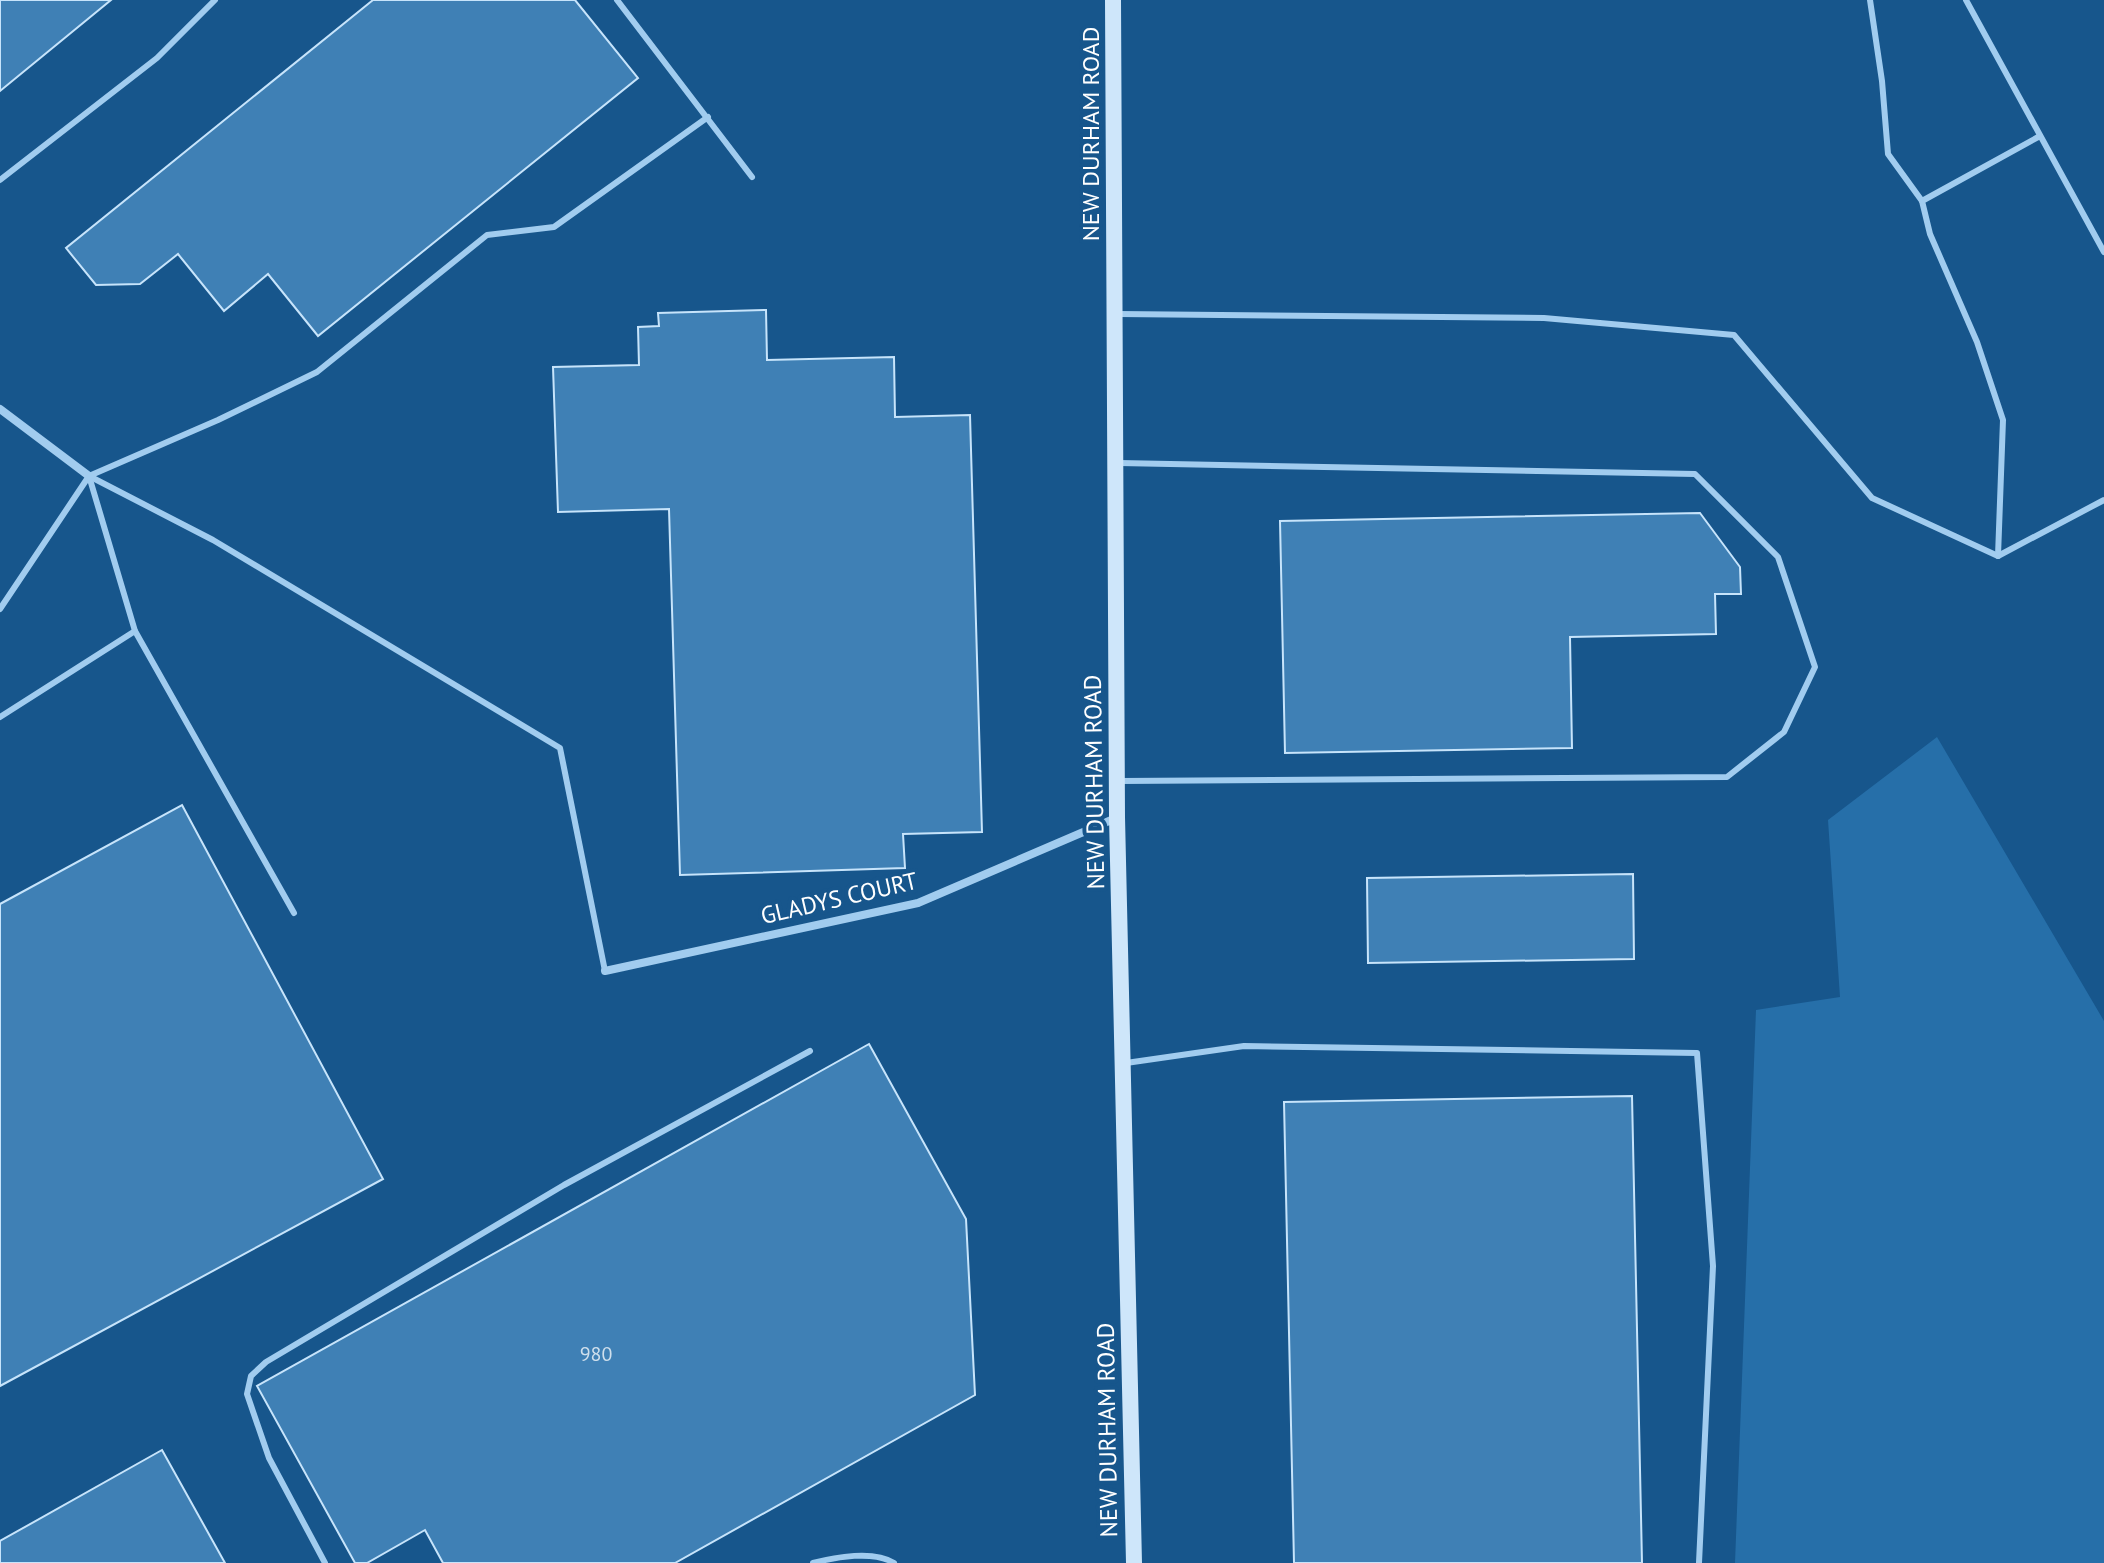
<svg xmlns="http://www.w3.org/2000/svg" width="2104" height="1563" viewBox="0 0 2104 1563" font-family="'PT Sans',sans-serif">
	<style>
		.green { fill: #266fa9 }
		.building { fill: #3f80b5; stroke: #c7e4fb; stroke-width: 2 }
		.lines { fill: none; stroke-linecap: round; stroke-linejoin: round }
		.service { stroke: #a1ccef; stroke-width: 6 }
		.minor { stroke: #a1ccef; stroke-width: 8 }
		.secondary { stroke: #cee6fa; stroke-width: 16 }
		.labels { text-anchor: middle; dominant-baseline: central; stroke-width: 8; stroke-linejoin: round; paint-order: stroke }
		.number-label { font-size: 20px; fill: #cfdfec }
		.street-label { font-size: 24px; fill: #fff; stroke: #17568c }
	</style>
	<rect width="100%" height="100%" fill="#17568c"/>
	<!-- green -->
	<polygon class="green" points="1937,737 2104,1021 2104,1563 1735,1563 1756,1010 1840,997 1828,820"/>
	<!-- building -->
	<g class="building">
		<polygon points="0,0 111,0 0,91"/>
		<polygon points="373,0 575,0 638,78 318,336 268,274 224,311 178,254 140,284 96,285 66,248"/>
		<polygon points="766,310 767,360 894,357 895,417 970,415 982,832 903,834 905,868 680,875 669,509 558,512 553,367 639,365 638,327 659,326 658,313"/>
		<polygon points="1700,513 1740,567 1741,594 1715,594 1716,634 1570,637 1572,748 1285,753 1280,521"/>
		<polygon points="182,805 383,1179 0,1386 0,904"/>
		<polygon points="1633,874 1634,959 1368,963 1367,878"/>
		<polygon points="869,1044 966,1219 975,1395 675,1563 443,1563 425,1530 367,1563 355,1563 257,1386"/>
		<polygon points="1632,1096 1642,1563 1294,1563 1284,1102"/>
		<polygon points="162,1450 225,1563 0,1563 0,1541"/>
	</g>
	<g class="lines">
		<!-- service -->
		<g class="service">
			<polyline points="617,0 752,177"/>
			<polyline points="1870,0 1882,81 1888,154 1922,201"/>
			<polyline points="1966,0 2104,252"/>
			<polyline points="0,180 157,58 215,0"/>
			<polyline points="1118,314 1544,318 1734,335 1872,498 1998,556 2104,500"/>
			<polyline points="1119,463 1695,474 1778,557 1815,667 1784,732 1727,777 1120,781"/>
			<polyline points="89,476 213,540 560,748 605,971"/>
			<polyline points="89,476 135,631 294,913"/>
			<polyline points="1998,556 2003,420 1977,342 1930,234 1922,201 2040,136"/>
			<polyline points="0,609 89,476 218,420 317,372 487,235 554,227 708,117"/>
			<polyline points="0,717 135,631"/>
			<polyline points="1126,1063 1244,1046 1697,1053 1713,1266 1699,1563"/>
			<polyline points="325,1563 269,1458 247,1394 251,1376 266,1362 564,1185 810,1051"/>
			<path d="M813,1563C835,1557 874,1550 894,1563"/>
		</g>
		<!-- minor -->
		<g class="minor">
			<polyline points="0,409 89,476"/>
			<polyline points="605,971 918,903 1116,818"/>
		</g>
		<!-- secondary -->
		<polyline class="secondary" points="1113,0 1117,817 1134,1563"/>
	</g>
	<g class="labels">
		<!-- number labels -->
		<g class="number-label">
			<text x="596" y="1354">980</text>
		</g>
		<!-- street labels -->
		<g class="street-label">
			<text transform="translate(1090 134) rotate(-90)">NEW DURHAM ROAD</text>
			<text transform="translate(1094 782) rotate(-91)">NEW DURHAM ROAD</text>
			<text transform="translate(839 898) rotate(-13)">GLADYS COURT</text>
			<text transform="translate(1107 1430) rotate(-91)">NEW DURHAM ROAD</text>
		</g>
	</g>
</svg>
